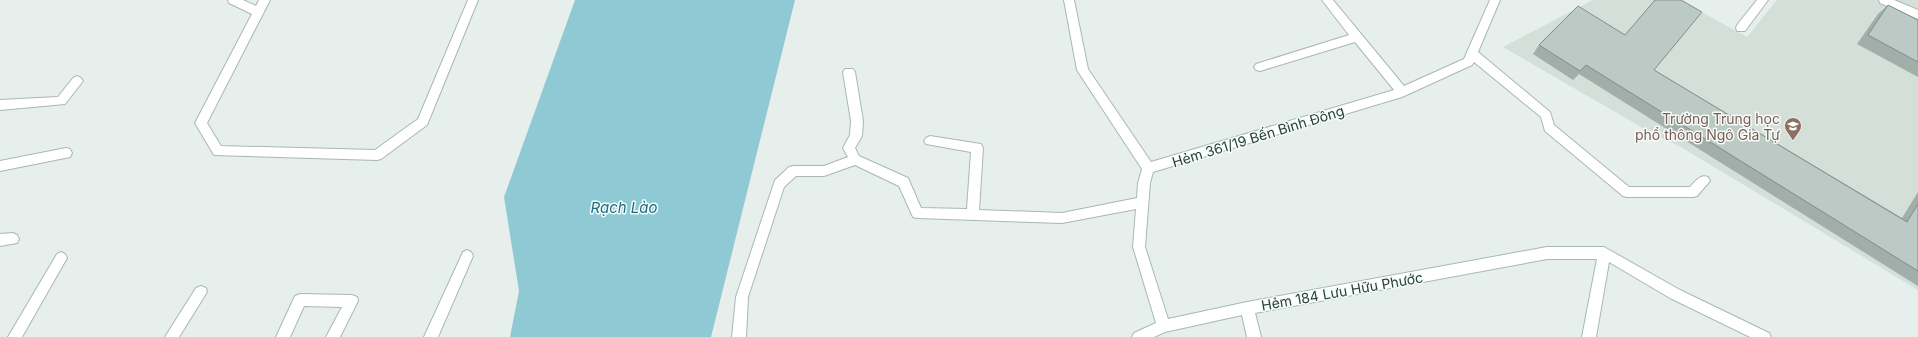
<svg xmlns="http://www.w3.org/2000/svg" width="1918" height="337" viewBox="0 0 1918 337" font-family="Inter,sans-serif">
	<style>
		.built { fill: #d4dfda }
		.water { fill: #8ec9d4 }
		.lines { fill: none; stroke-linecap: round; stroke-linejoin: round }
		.minor-casing { stroke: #a8b8b2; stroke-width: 2 }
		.minor { fill: #fff; fill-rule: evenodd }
		.wall { fill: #a1aea9 }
		.building { fill: #bbcac4; stroke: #838d89 }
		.labels { text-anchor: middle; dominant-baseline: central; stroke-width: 3; stroke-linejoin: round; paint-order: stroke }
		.education-label { font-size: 14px; fill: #785e54; stroke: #f7fbf9; text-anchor: end }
		.street-label { font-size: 14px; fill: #24423a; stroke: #f7fbf9 }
		.water-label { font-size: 15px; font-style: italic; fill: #1c6f80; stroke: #f7fbf9 }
	</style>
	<rect width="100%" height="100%" fill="#e6efeb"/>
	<!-- built -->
	<polygon class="built" points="1593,0 1680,0 1747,37 1777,0 1918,0 1918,290 1681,147 1655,135 1503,47"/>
	<!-- water -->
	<polygon class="water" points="575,0 795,0 711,337 510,337 519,291 504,197"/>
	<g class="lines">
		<defs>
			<g id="minor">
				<polygon points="228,0 243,0 256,6 259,0 270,0 207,123 221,146 375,150 418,119 468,0 478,0 427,125 381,159 377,160 214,155 195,123 252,14 229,3"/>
				<path d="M1064,0H1074L1088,69L1151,162L1394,90L1355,42L1260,71L1256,70L1254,67L1256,64L1349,35L1322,0H1333L1404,86L1464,59L1490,0H1500L1478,52L1550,112L1554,125L1629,187H1690C1696,181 1700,174 1708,177L1710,181L1697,196L1693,197H1627L1623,196L1545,131L1541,117L1474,62L1472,65L1402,97L1153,172L1150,183L1145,247L1168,319L1247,302L1547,247H1604L1680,290L1769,333L1771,337H1750L1670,298L1609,262L1596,337H1582L1597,259H1547L1255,313L1261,337H1247L1242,315L1165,332L1154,337H1132L1134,333L1156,323L1133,247L1136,209L1062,223L917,218L913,217L899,186L855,165L824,176H796L784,187L748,297L746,337H732L736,297L775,180L789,167L793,166H824L848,157L843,148L850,135L851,121L843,72L845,69H853L855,72L863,121L862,136L855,148L859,156L908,178L921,208L967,209L971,152L926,144L924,141L926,138L930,136L981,144L983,148L979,210L1062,213L1137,198L1138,183L1142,169L1077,70Z"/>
				<polygon points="1757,0 1768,0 1745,31 1737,31 1736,28 1737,25"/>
				<polygon points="1879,0 1894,0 1918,10 1918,19 1880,3"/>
				<polygon points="77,76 81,78 83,81 65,104 0,110 0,100 58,97 73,78"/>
				<polygon points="66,148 70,149 72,153 70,157 0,171 0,161"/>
				<polygon points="13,233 17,235 19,239 17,243 0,246 0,234"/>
				<polygon points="467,250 471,252 473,256 438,337 424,337 463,252"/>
				<polygon points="61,252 65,254 67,258 22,337 8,337 57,254"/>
				<polygon points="201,286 206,288 207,292 179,337 165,337 196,288"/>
				<polygon points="300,294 352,295 357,297 358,301 340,337 326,337 342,307 304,306 290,337 276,337 295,296"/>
			</g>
		</defs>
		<!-- minor casing -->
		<use href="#minor" class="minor-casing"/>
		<!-- minor -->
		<use href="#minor" class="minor"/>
	</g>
	<!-- wall -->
	<g class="wall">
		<polygon points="1888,5 1918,20 1918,77 1857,44 1878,14"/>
		<polygon points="1539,45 1654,70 1902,218 1918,192 1918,286 1579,74 1573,80 1533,54"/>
	</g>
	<!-- building -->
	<g class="building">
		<polygon points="1655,0 1681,0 1702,12 1654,70 1907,222 1918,204 1918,271 1586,65 1580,71 1539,45 1578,6 1625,35"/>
		<polygon points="1888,5 1918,20 1918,62 1868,35"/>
	</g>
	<!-- icons -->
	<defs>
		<symbol id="school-pin" viewBox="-11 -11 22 30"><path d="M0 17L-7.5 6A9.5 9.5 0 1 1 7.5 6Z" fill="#8d6e63" stroke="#f7fbf9"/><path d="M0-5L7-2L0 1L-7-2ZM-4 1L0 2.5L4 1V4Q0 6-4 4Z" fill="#fff"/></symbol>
	</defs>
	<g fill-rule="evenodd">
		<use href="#school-pin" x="1783" y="116" width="20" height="27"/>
	</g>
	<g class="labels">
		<!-- education labels -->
		<g class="education-label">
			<text x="1780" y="118">Trường Trung học<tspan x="1780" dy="16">phổ thông Ngô Gia Tự</tspan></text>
		</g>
		<!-- street labels -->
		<g class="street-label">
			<text transform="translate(1258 136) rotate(-17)">Hẻm 361/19 Bến Bình Đông</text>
			<text transform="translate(1342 291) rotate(-10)">Hẻm 184 Lưu Hữu Phước</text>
		</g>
		<!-- water labels -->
		<g class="water-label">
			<text x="624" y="207">Rạch Lào</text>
		</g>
	</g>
</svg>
